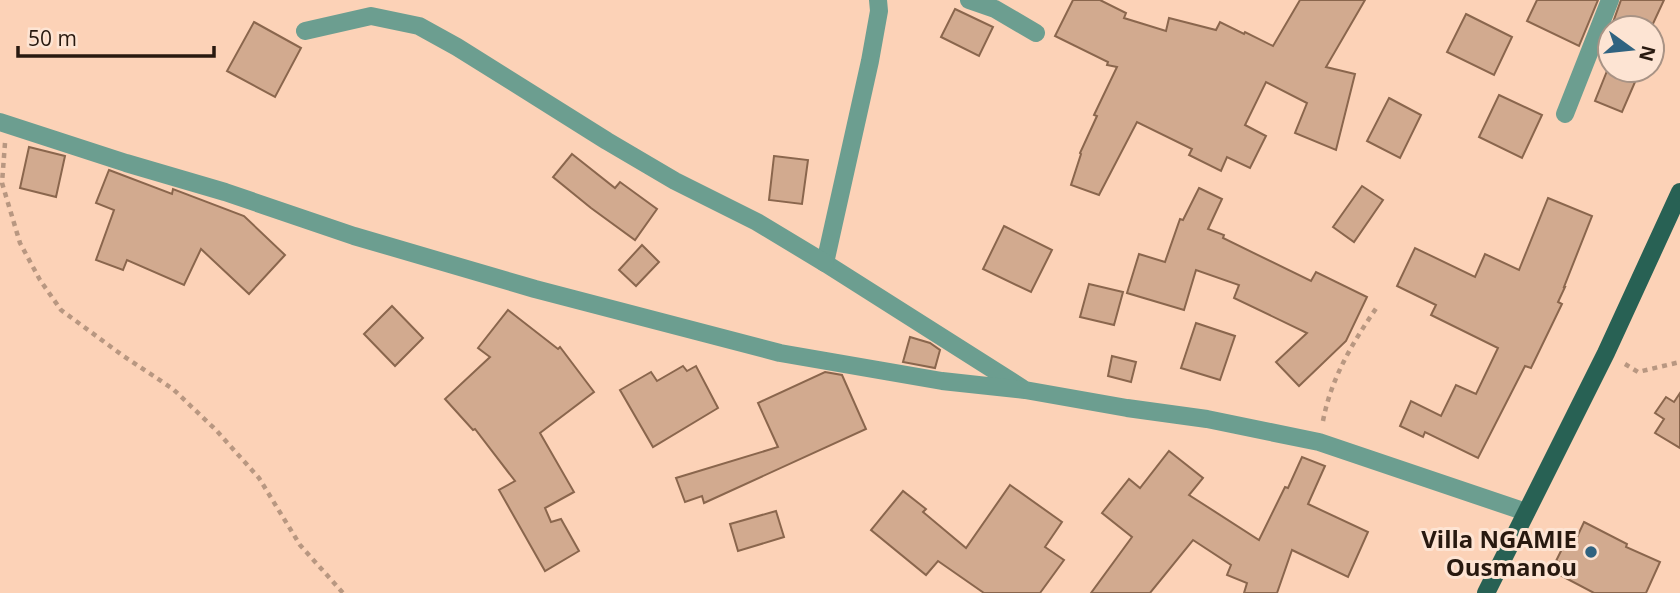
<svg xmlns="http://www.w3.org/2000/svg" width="1680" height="593" viewBox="0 0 1680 593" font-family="'Open Sans',sans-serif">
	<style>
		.building { fill: #d2aa8f; stroke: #8a664d; stroke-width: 2 }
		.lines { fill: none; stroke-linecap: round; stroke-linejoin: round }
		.path { stroke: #b89781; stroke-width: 4.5; stroke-dasharray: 5 5; stroke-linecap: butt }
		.minor { stroke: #6c9e90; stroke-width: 18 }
		.major { stroke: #286154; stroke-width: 18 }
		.poi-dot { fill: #306380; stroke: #fde4d3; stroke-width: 2.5 }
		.labels { text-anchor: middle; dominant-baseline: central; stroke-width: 6; stroke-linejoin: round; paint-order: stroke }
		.poi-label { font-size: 24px; font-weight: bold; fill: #28190f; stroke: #fde4d3; text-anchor: end }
	</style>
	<rect width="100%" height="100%" fill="#fcd2b7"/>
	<!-- building -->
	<g class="building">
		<polygon points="1073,0 1100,0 1126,13 1124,18 1166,31 1169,18 1216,30 1220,22 1244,34 1245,32 1273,46 1300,0 1365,0 1326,67 1355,74 1336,150 1295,133 1307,103 1266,82 1245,125 1266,136 1250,168 1227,157 1221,171 1189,155 1192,149 1137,122 1099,195 1071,185 1081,154 1080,153 1097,116 1094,115 1117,67 1107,65 1108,62 1055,36"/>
		<polygon points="1537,0 1598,0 1579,46 1527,21"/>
		<polygon points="1621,0 1664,0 1651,28 1611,28"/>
		<polygon points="955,9 993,27 979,56 941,37"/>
		<polygon points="1466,14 1512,37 1494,75 1447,52"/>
		<polygon points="254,22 301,48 275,97 227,71"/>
		<polygon points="1607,71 1635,82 1622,112 1595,101"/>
		<polygon points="1499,95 1542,115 1522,158 1479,137"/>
		<polygon points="1389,98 1421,115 1400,158 1367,141"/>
		<polygon points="29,147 65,156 56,197 20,188"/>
		<polygon points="572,154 615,188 620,182 657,209 635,240 591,208 553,177"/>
		<polygon points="774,156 808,160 802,204 769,200"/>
		<polygon points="109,170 172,194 173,189 244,216 285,255 249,294 201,249 184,285 127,260 123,270 96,260 114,210 96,203"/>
		<polygon points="1362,186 1383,200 1354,242 1333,227"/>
		<polygon points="1199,188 1222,199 1208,229 1224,235 1223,238 1311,281 1316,272 1367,297 1346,341 1299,386 1276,362 1307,333 1234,298 1239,285 1196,270 1184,310 1127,293 1139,254 1165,262 1180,219 1183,220"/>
		<polygon points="1548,198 1592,216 1564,287 1565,287 1558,302 1562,304 1531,368 1525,366 1478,458 1425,432 1423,437 1400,426 1411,401 1441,416 1456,385 1476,394 1498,348 1431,315 1436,305 1397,286 1415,248 1475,277 1485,254 1519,270"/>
		<polygon points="1004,226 1052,250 1031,292 983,269"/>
		<polygon points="642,245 659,262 636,286 619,270"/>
		<polygon points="1089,284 1123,292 1114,325 1080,317"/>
		<polygon points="392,306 423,338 395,366 364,334"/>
		<polygon points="508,310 558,349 560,347 594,392 540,433 574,492 545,508 551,522 561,519 579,551 545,571 499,490 515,481 475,429 473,430 445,399 490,357 478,348"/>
		<polygon points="1196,323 1235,336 1220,380 1181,368"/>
		<polygon points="910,337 930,343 940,350 935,368 903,362"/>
		<polygon points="1112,356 1136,362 1131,382 1108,376"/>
		<polygon points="683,366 687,371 696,366 718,408 653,447 620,390 651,372 657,381"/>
		<polygon points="825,372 842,375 866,429 704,503 702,496 685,502 676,478 778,447 758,403"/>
		<polygon points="1680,393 1680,448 1655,433 1664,419 1655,413 1666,397 1674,402"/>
		<polygon points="1169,451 1203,478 1189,495 1259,540 1285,487 1288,488 1302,457 1325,466 1308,504 1368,532 1348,577 1292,550 1277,593 1244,593 1247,583 1227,575 1231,565 1193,540 1150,593 1091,593 1132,537 1102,513 1129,479 1140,488"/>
		<polygon points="1010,485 1062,522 1045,547 1064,560 1040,593 984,593 938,561 926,575 871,530 903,491 926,509 923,512 966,548"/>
		<polygon points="776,511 784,537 738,551 730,524"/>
		<polygon points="1584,522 1627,544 1626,547 1660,562 1646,593 1594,593 1558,574 1563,564 1556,561 1570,533 1577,537"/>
	</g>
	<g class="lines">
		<!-- path -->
		<g class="path">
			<polyline points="5,143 2,183 20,243 40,280 61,310 122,355 173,389 216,430 259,478 300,545 343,593"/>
			<polyline points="1625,364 1638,372 1680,362"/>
			<path d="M1323,421C1331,378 1353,342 1377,307"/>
		</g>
		<!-- minor -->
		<g class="minor">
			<polyline points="878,0 879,11 870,61 825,263 1022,388"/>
			<polyline points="969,0 995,9 1036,33"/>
			<polyline points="305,31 371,16 419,26 457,47 607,141 675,181 757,222 825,263"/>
			<polyline points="1565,114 1610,0"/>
			<polyline points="0,122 126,163 225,192 354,236 535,289 780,353 942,381 1025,390 1127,408 1207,419 1319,442 1526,512"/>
		</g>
		<!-- major -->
		<polyline class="major" points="1486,593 1606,353 1680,192"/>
	</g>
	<!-- markers -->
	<circle class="poi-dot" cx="1591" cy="552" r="7"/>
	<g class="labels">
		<!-- poi labels -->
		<g class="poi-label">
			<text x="1577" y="538">Villa NGAMIE<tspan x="1577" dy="28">Ousmanou</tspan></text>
		</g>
	</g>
	<!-- north arrow -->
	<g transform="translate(1631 49) rotate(105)"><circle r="33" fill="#fde4d3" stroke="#a89385" stroke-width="2"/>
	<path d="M0-5L12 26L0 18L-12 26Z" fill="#306380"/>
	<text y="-10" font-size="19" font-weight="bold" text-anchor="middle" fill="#28190f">N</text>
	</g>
	<!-- scale -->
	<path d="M18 46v10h196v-10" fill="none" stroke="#28190f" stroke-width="3.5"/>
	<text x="28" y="46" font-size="21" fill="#28190f" stroke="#fde4d3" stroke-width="5" paint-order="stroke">50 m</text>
</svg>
